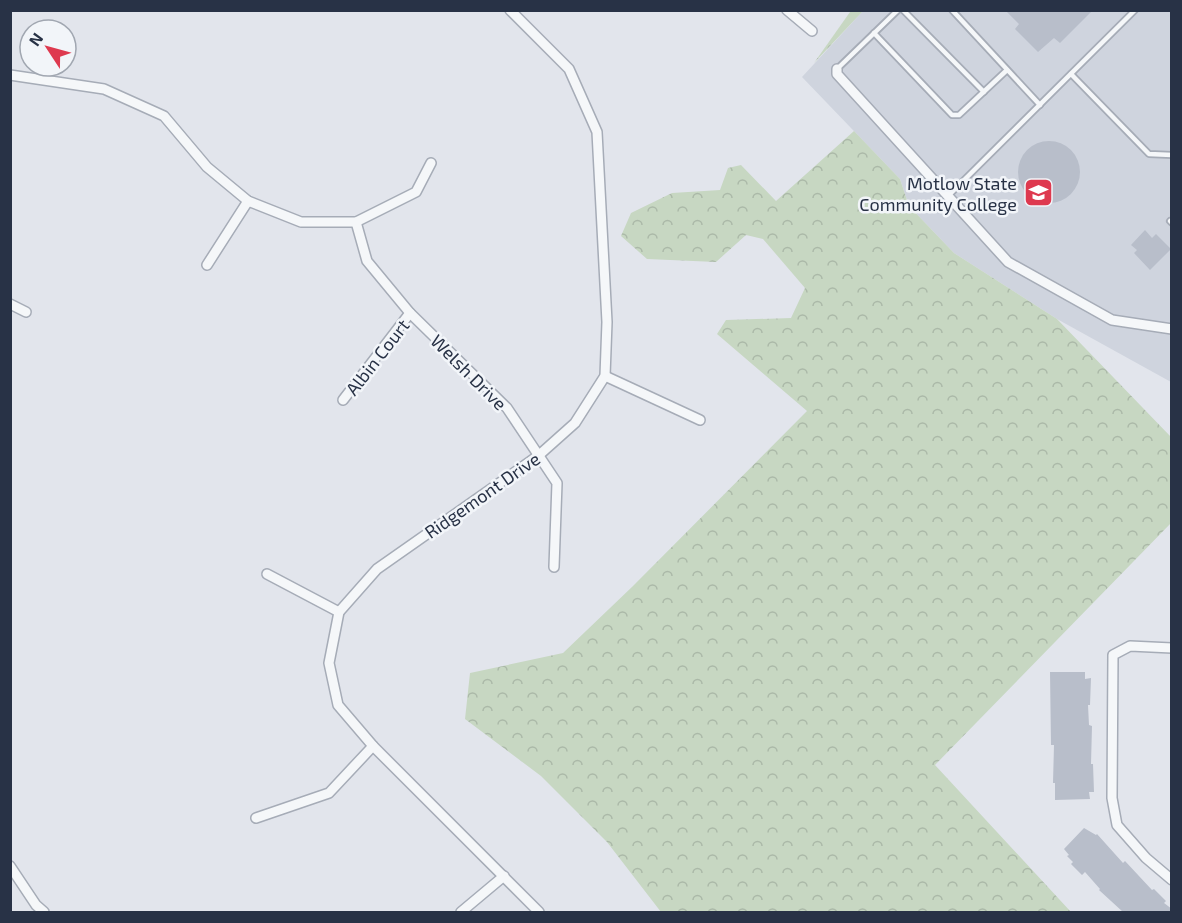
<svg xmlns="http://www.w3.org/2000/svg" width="1182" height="923" viewBox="0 0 1182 923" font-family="'Exo 2',sans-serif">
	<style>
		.built { fill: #cfd4de }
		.forest { fill: url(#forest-crowns) }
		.building { fill: #b8beca }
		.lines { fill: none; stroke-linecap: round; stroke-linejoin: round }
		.service-casing { stroke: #a6acb7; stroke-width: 8 }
		.minor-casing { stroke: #a6acb7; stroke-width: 12 }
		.service { stroke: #f5f7f9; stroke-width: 4.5 }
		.minor { stroke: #f5f7f9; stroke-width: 9 }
		.labels { text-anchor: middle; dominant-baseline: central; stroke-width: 5; stroke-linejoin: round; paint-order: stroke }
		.poi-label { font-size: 18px; fill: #283246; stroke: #f2f5f9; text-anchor: end }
		.street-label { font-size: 18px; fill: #283246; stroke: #f2f5f9 }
	</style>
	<defs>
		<pattern id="forest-crowns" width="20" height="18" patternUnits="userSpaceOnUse" patternTransform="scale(1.5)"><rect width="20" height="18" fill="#c7d7c2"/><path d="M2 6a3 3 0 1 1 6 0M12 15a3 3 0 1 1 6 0" fill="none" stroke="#abb9a8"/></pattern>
	</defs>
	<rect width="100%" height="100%" fill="#e2e5ec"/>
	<!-- built -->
	<polygon class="built" points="863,11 1171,11 1171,382 1057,319 954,253 909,206 900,179 802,77"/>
	<!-- forest -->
	<g class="forest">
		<polygon points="851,11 863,11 814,63 850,12"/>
		<polygon points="854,131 900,179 909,206 954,253 1057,319 1171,437 1171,523 935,765 1071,912 661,912 607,842 541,776 465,719 470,673 563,653 633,586 807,411 717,334 726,320 791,318 805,288 763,239 746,235 716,262 647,259 621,236 631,213 672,193 720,190 728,168 741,165 776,201"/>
	</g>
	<!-- building -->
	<g class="building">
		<polygon points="1005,10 1093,10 1060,43 1054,38 1038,52 1015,29 1019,24"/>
		<circle cx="1049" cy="172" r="31"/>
		<polygon points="1145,230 1152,238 1156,234 1171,249 1150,270 1134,253 1137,250 1131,245"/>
		<polygon points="1050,672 1085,672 1085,679 1091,678 1090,705 1088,705 1089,725 1092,726 1091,764 1093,764 1094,792 1089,792 1090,799 1055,800 1055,783 1053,783 1054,745 1051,745"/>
		<polygon points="1084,828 1096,835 1097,834 1123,863 1125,861 1152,890 1154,889 1166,901 1164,903 1172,909 1172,912 1123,912 1099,890 1100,889 1085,872 1082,875 1071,864 1073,862 1067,856 1069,855 1064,849"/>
	</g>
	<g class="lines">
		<defs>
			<g id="service">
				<polyline points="903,10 984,92"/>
				<polyline points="952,10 1040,105"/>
				<polyline points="874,33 952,115 959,115 1007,70"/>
				<polyline points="837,69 898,10"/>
				<polyline points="1071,74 1149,154 1172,155"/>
				<polyline points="948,196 1135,10"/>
				<polyline points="1170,221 1172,223"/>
			</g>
			<g id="minor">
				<polyline points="510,10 569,69 597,132 607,322 605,376 575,423 538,456 377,569 339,612 329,663 338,705 373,746 539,912"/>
				<polyline points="787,10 812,31"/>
				<polyline points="837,69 837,74 1008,262 1112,320 1172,329"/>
				<polyline points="10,75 104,89 164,116 207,167 248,201 301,222 356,222 416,192 431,163"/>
				<polyline points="356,222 367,261 410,313 507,408 557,483 554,567"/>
				<polyline points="207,265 248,201"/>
				<polyline points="10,304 26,312"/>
				<polyline points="605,376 700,420"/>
				<polyline points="343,400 410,313"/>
				<polyline points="267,574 339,612"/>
				<polyline points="1172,648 1130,646 1113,655 1112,798 1117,825 1146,858 1172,880"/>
				<polyline points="256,818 329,793 373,746"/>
				<polyline points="10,866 36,905 44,912"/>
				<polyline points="461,912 504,876"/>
			</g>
		</defs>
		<!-- service casing -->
		<use href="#service" class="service-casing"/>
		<!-- minor casing -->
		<use href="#minor" class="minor-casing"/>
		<!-- service -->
		<use href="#service" class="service"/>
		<!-- minor -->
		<use href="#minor" class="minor"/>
	</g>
	<!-- icons -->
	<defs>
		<symbol id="university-square" viewBox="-11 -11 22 22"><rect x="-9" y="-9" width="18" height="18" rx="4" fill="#de394f" stroke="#f2f5f9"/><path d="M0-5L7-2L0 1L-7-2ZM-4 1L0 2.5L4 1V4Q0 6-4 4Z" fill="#fff"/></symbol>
	</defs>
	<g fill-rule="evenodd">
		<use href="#university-square" x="1022" y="176" width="33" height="33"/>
	</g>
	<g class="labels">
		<!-- poi labels -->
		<g class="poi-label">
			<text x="1017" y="183">Motlow State<tspan x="1017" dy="21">Community College</tspan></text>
		</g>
		<!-- street labels -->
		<g class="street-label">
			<text transform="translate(377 357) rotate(-52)">Albin Court</text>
			<text transform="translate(469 372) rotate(45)">Welsh Drive</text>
			<text transform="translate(482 495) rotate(-35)">Ridgemont Drive</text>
		</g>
	</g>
	<!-- border -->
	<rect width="1182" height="923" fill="none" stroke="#283246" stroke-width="24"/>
	<!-- north arrow -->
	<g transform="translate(48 48) rotate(306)"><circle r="28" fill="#f2f5f9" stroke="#a1a7b1" stroke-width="1.5"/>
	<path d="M0-4.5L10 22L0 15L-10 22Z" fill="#de394f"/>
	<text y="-9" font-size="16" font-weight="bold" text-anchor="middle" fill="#283246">N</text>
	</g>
</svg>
